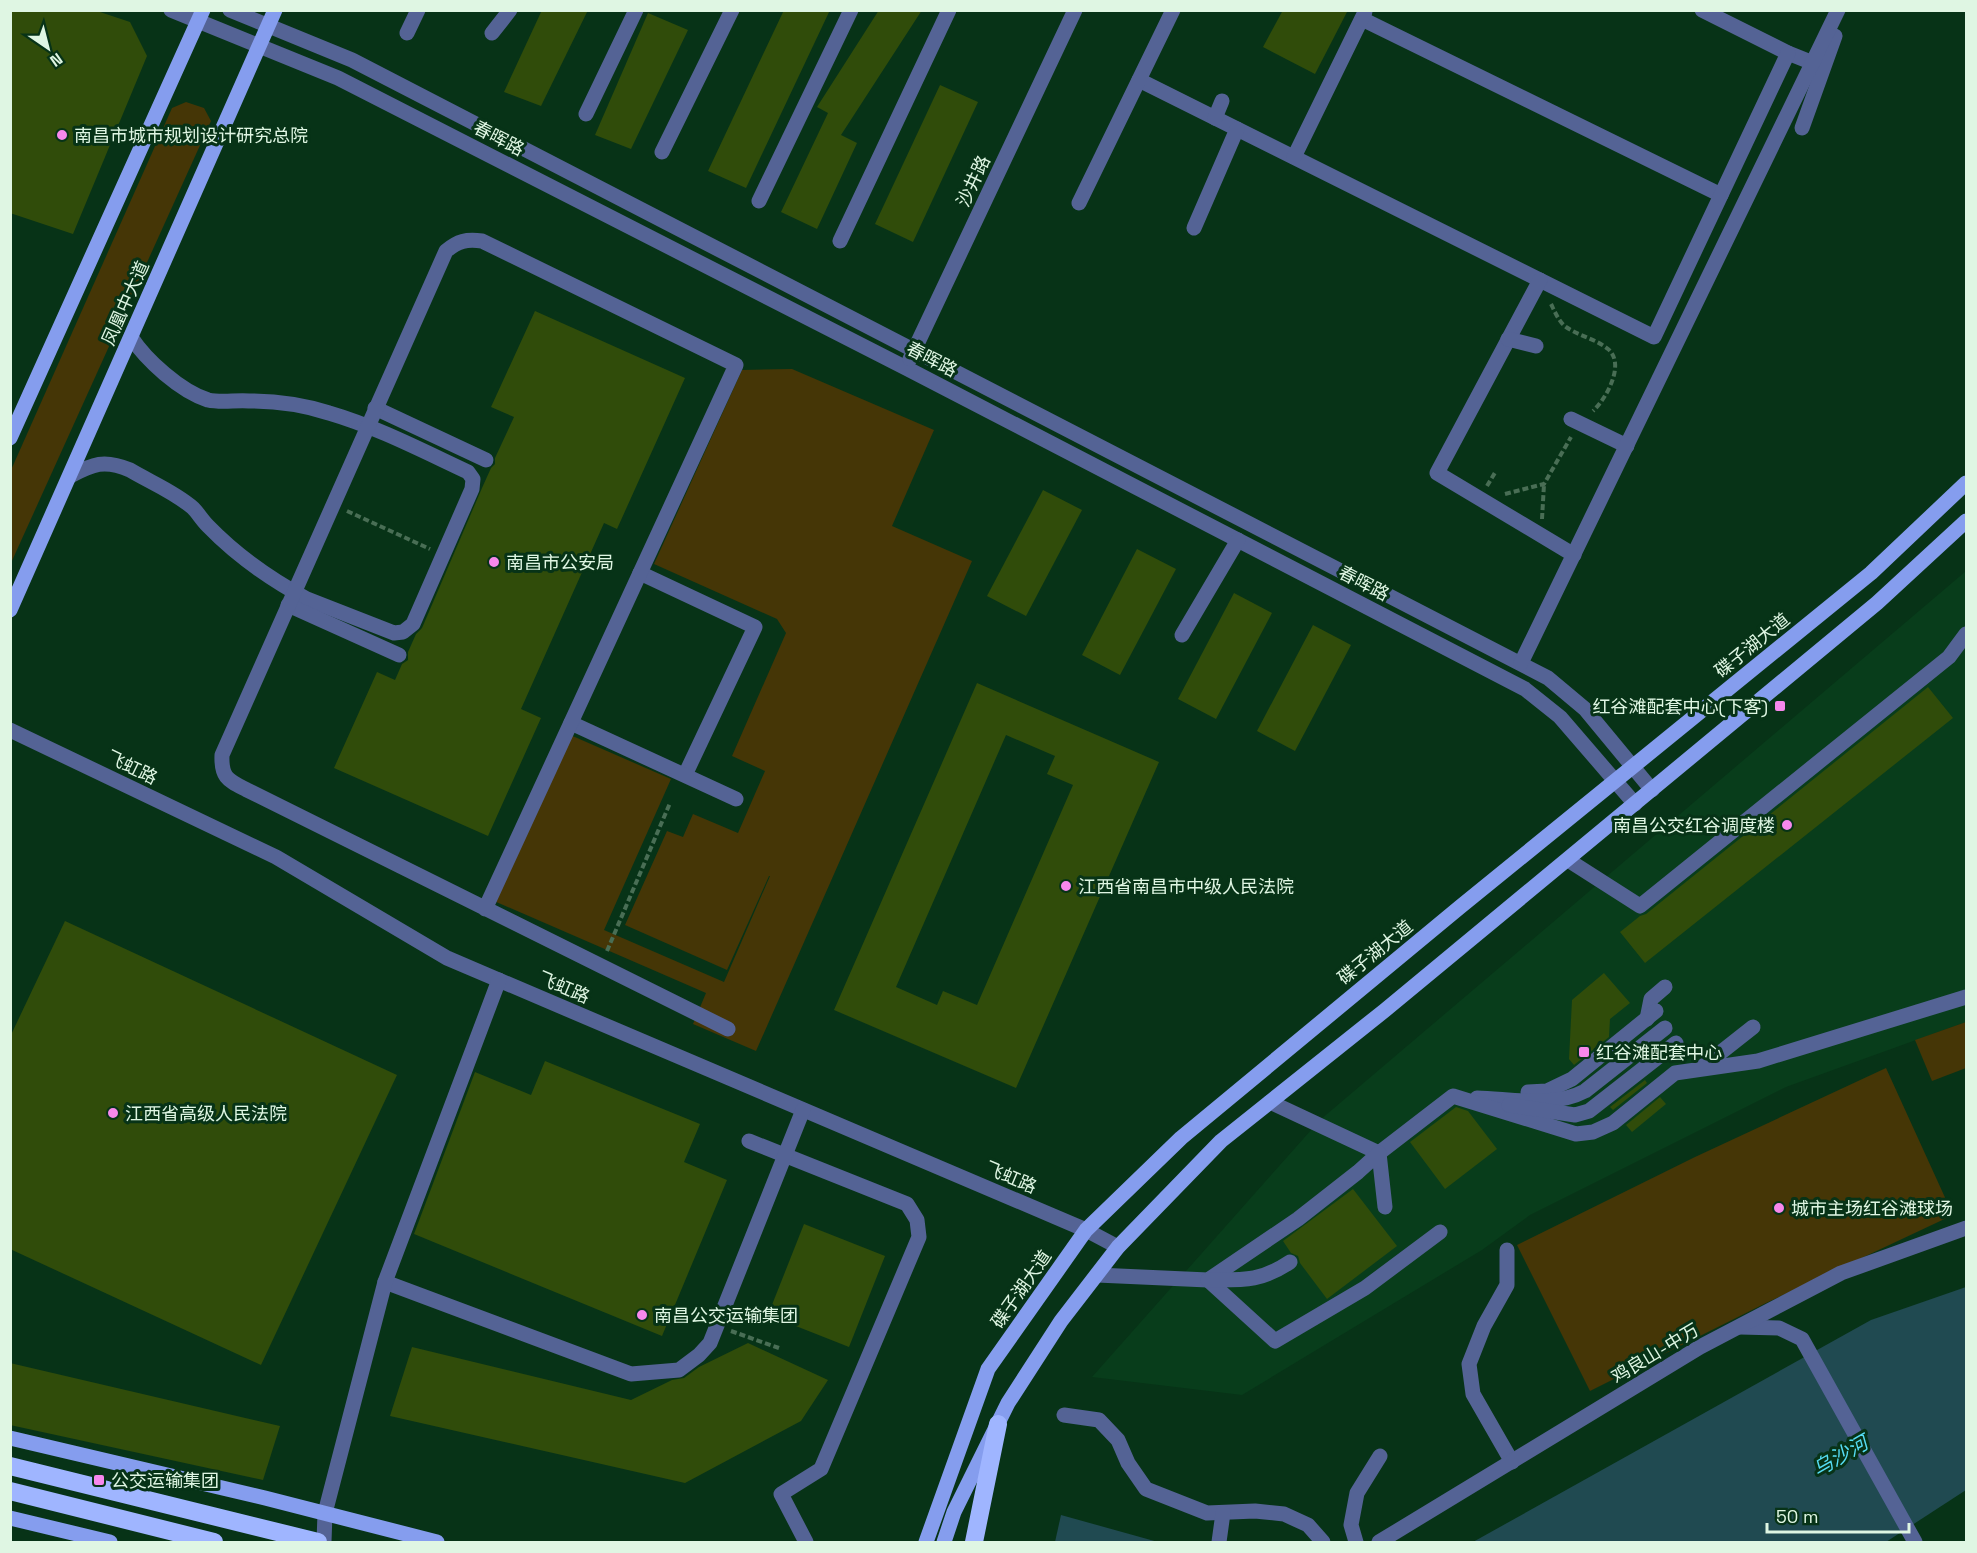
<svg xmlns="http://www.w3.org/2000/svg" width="1977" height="1553" viewBox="0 0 1977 1553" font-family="'Space Grotesk','Noto Sans SC',sans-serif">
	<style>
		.built { fill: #083d1b }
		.green { fill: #453606 }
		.water { fill: #204a51 }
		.building { fill: #304c0a; fill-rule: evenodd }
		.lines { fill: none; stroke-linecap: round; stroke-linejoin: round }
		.path { stroke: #496e55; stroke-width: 4; stroke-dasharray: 6 3; stroke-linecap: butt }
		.minor { stroke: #546395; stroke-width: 15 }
		.major { stroke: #859dee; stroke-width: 15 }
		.highway { stroke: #9fb5ff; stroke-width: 18 }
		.poi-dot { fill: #f788ec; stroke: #073317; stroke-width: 2 }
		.labels { text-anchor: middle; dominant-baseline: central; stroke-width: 6; stroke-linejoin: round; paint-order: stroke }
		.poi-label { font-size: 18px; fill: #dff6e3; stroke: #073317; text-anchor: start }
		.street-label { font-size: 18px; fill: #dff6e3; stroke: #073317 }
		.water-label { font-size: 20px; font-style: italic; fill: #56ddf4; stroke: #073317 }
	</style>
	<rect width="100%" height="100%" fill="#073317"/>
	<!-- built -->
	<polygon class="built" points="1966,571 1966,1022 1786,1087 1530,1215 1482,1250 1242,1395 1092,1377 1320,1120"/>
	<!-- green -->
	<g class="green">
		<polygon points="186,102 204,108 211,121 11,563 11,470 172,108"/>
		<polygon points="792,369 934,430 892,526 972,561 756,1051 693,1024 706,993 494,901 568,734 671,779 604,930 724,982 770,876 769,876 727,970 625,925 667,831 683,837 693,814 738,833 765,771 732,756 786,633 777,619 654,564 742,370"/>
		<polygon points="1966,1022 1966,1068 1932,1081 1915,1040"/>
		<polygon points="1886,1068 1953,1215 1766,1303 1590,1391 1517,1245 1695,1157"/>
	</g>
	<!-- water -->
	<g class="water">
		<polygon points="1966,1287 1966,1490 1886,1542 1473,1542 1871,1320"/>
		<polygon points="1061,1515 1158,1542 1055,1542"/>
	</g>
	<!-- building -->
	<g class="building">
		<polygon points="10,10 94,10 130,22 147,56 73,234 10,213"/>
		<polygon points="542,10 588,10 541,106 504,92"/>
		<polygon points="784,10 830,10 746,188 708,171"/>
		<polygon points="879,10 922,10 841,135 857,143 817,229 781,212 828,113 817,107"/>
		<polygon points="1283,10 1348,10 1315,74 1263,47"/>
		<polygon points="648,13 688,30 631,149 595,135"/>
		<polygon points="940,85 978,102 913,242 875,224"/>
		<polygon points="535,311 685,378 617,529 604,523 521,709 541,718 488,836 334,768 377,672 395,680 402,664 408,660 408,652 416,634 422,628 482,488 491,468 495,464 495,458 514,417 491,407"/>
		<polygon points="1043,490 1082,510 1026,616 987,596"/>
		<polygon points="1137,549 1176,569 1120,675 1082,655"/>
		<polygon points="1234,593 1272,613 1216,719 1178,699"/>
		<polygon points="1313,625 1351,645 1295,751 1257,731"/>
		<path d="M977,683L1159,762L1016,1088L834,1010ZM1006,735L1055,756L1047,774L1073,785L977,1005L943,991L937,1005L896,987Z"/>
		<polygon points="1928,687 1953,718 1645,963 1620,932 1640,916 1646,914"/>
		<polygon points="65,921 397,1075 261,1365 10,1249 10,1037"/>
		<polygon points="1604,973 1630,1003 1610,1019 1609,1037 1574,1065 1569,1059 1572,1000"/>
		<polygon points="545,1061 700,1124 684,1162 727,1180 662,1336 414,1234 475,1072 531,1095"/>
		<polygon points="1645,1080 1647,1083 1613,1110 1610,1107"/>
		<polygon points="1660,1097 1666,1104 1632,1132 1626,1125"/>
		<polygon points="1456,1107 1468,1111 1497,1149 1445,1189 1410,1142"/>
		<polygon points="1353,1189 1397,1246 1327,1299 1300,1263 1298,1256 1291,1253 1283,1241"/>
		<polygon points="804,1224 885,1256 849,1347 768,1315"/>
		<polygon points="748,1343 828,1380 801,1421 685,1483 390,1416 412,1347 631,1400 672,1380 684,1378 699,1367"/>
		<polygon points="10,1363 280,1426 263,1480 10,1425"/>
	</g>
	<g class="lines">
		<!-- path -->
		<g class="path">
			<path d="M1551,304C1555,312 1559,322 1566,327C1579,336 1596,339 1608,349C1626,364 1606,399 1593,411"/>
			<polyline points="1487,486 1496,471"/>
			<polyline points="1505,494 1544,484 1571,437"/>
			<polyline points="347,511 430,549"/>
			<polyline points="1542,519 1544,484"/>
			<polyline points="607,951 670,803"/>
			<polyline points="731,1331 779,1348"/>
		</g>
		<!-- minor -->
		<g class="minor">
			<polyline points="171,10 338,78 906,368 1525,689 1560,717 1635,804"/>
			<polyline points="230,10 352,60 1548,678 1585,709 1652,790"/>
			<polyline points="1702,10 1788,53 1813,63"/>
			<polyline points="1362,19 1721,195"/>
			<polyline points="407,33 418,10"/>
			<polyline points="492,33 510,10"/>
			<polyline points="1139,80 1654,337 1788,53"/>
			<polyline points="586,114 636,10"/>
			<polyline points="1215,118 1222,101"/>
			<polyline points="1802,128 1835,36"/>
			<polyline points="662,152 732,10"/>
			<polyline points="1294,157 1365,12"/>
			<polyline points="759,201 851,10"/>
			<polyline points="1079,203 1173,10"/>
			<polyline points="1194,228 1237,129"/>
			<polyline points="840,241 949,10"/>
			<polyline points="1540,280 1437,473 1574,555"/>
			<polyline points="1508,339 1536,346"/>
			<polyline points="910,359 1075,10"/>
			<polyline points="375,408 486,460"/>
			<polyline points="1571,419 1627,446"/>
			<path d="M70,476C93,464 104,459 130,470C150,482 175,492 193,508C198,513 202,520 208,526C237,556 270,579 307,599L394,633L403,632L413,624L472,489L473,479L468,472C423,451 377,427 329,413C304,405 275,401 249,401C235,400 221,403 208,400C180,391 146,360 131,337"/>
			<polyline points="640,573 755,627 685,775"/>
			<polyline points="288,605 399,655"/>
			<polyline points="1182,635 1238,540"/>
			<polyline points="1521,663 1838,10"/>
			<polyline points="571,723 736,799"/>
			<polyline points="10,730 276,857 447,958 1086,1230 1118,1247"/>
			<polyline points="1568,860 1640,906 1949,657 1966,634"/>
			<path d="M485,909L736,365L482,241C466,239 458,241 446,251L222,755C221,778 228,780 247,790L728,1029"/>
			<polyline points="1647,1019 1651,999 1665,987"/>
			<polyline points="1701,1068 1753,1027"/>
			<polyline points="1528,1092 1547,1091 1572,1079 1656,1011"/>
			<path d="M1477,1098C1512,1099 1553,1108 1585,1091L1665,1028"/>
			<polyline points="1270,1102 1379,1153 1453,1096 1576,1134 1593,1132 1613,1123 1675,1073 1758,1061 1966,997"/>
			<polyline points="1509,1105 1575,1115 1589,1111 1676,1043"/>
			<polyline points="749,1141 907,1204 917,1220 919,1237 821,1469 781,1494 806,1542"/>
			<polyline points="1507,1250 1507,1285 1484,1326 1469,1364 1473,1394 1512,1462"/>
			<polyline points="1097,1275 1208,1280 1298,1219 1358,1172 1379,1153 1385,1207"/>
			<polyline points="1208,1280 1275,1341 1365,1288 1440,1232"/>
			<path d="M1208,1280C1243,1280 1260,1282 1290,1262"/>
			<polyline points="385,1282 631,1374 679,1370 699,1355 710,1343 803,1110"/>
			<polyline points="1740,1327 1779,1328 1802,1339 1915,1542"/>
			<polyline points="1064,1415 1099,1420 1118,1440 1128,1463 1146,1489 1207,1513 1255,1511 1284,1514 1308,1525 1323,1542"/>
			<polyline points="324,1542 325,1513 385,1282 499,980"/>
			<polyline points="1219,1542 1223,1513"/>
			<polyline points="1356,1542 1351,1525 1357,1493 1380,1456"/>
			<polyline points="1379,1542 1700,1347 1841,1273 1966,1228"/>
		</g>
		<!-- major -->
		<g class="major">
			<polyline points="10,438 203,10"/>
			<polyline points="10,610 275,10"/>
			<polyline points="10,1438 265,1498 437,1542"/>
			<polyline points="10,1518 110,1542"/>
			<polyline points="926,1542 988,1369 1086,1230 1181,1138 1460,907 1871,573 1966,483"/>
			<polyline points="944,1542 954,1512 1008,1403 1061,1321 1118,1247 1221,1141 1384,1011 1877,603 1966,521"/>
		</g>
		<!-- highway -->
		<g class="highway">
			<polyline points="10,1466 318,1542"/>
			<polyline points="10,1491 214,1542"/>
			<polyline points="974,1542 998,1424"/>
		</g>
	</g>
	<!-- markers -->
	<g class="poi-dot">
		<circle cx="62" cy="135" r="6"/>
		<circle cx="494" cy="562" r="6"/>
		<rect x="1774" y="700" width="12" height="12" rx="3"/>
		<circle cx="1787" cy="825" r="6"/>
		<circle cx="1066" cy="886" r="6"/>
		<rect x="1578" y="1046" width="12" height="12" rx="3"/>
		<circle cx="113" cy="1113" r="6"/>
		<circle cx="1779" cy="1208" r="6"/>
		<circle cx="642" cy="1315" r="6"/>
		<rect x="93" y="1474" width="12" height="12" rx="3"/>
	</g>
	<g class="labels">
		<!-- poi labels -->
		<g class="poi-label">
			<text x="74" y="135">南昌市城市规划设计研究总院</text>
			<text x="506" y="562">南昌市公安局</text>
			<text x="1768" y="706" text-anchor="end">红谷滩配套中心(下客)</text>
			<text x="1775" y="825" text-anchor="end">南昌公交红谷调度楼</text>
			<text x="1078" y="886">江西省南昌市中级人民法院</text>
			<text x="1596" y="1052">红谷滩配套中心</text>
			<text x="125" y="1113">江西省高级人民法院</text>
			<text x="1791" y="1208">城市主场红谷滩球场</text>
			<text x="654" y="1315">南昌公交运输集团</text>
			<text x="111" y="1480">公交运输集团</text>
		</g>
		<!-- street labels -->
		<g class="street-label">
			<text transform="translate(499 138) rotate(27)">春晖路</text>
			<text transform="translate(973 181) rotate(-65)">沙井路</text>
			<text transform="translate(125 303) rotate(-66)">凤凰中大道</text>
			<text transform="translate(932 359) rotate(27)">春晖路</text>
			<text transform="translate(1364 583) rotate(27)">春晖路</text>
			<text transform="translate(1752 645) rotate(-39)">碟子湖大道</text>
			<text transform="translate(132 767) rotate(26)">飞虹路</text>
			<text transform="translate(1375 952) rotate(-39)">碟子湖大道</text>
			<text transform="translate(564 987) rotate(23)">飞虹路</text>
			<text transform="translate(1011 1177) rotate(23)">飞虹路</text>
			<text transform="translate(1021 1289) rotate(-55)">碟子湖大道</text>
			<text transform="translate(1655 1353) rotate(-31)">鸡良山-中万</text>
		</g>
		<!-- water labels -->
		<g class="water-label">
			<text transform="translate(1840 1456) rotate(-30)">乌沙河</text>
		</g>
	</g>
	<!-- border -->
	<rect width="1977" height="1553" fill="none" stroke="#dff6e3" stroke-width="24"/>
	<!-- north arrow -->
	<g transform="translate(48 48) rotate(145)" stroke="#073317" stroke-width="4.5" paint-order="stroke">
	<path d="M0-4.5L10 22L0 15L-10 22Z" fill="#dff6e3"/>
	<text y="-9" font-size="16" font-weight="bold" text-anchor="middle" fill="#dff6e3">N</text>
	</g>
	<!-- scale -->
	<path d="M1767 1523v9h142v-9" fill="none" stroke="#dff6e3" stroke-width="3"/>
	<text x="1776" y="1523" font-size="18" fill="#dff6e3" stroke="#073317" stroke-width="4.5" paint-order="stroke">50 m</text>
</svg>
